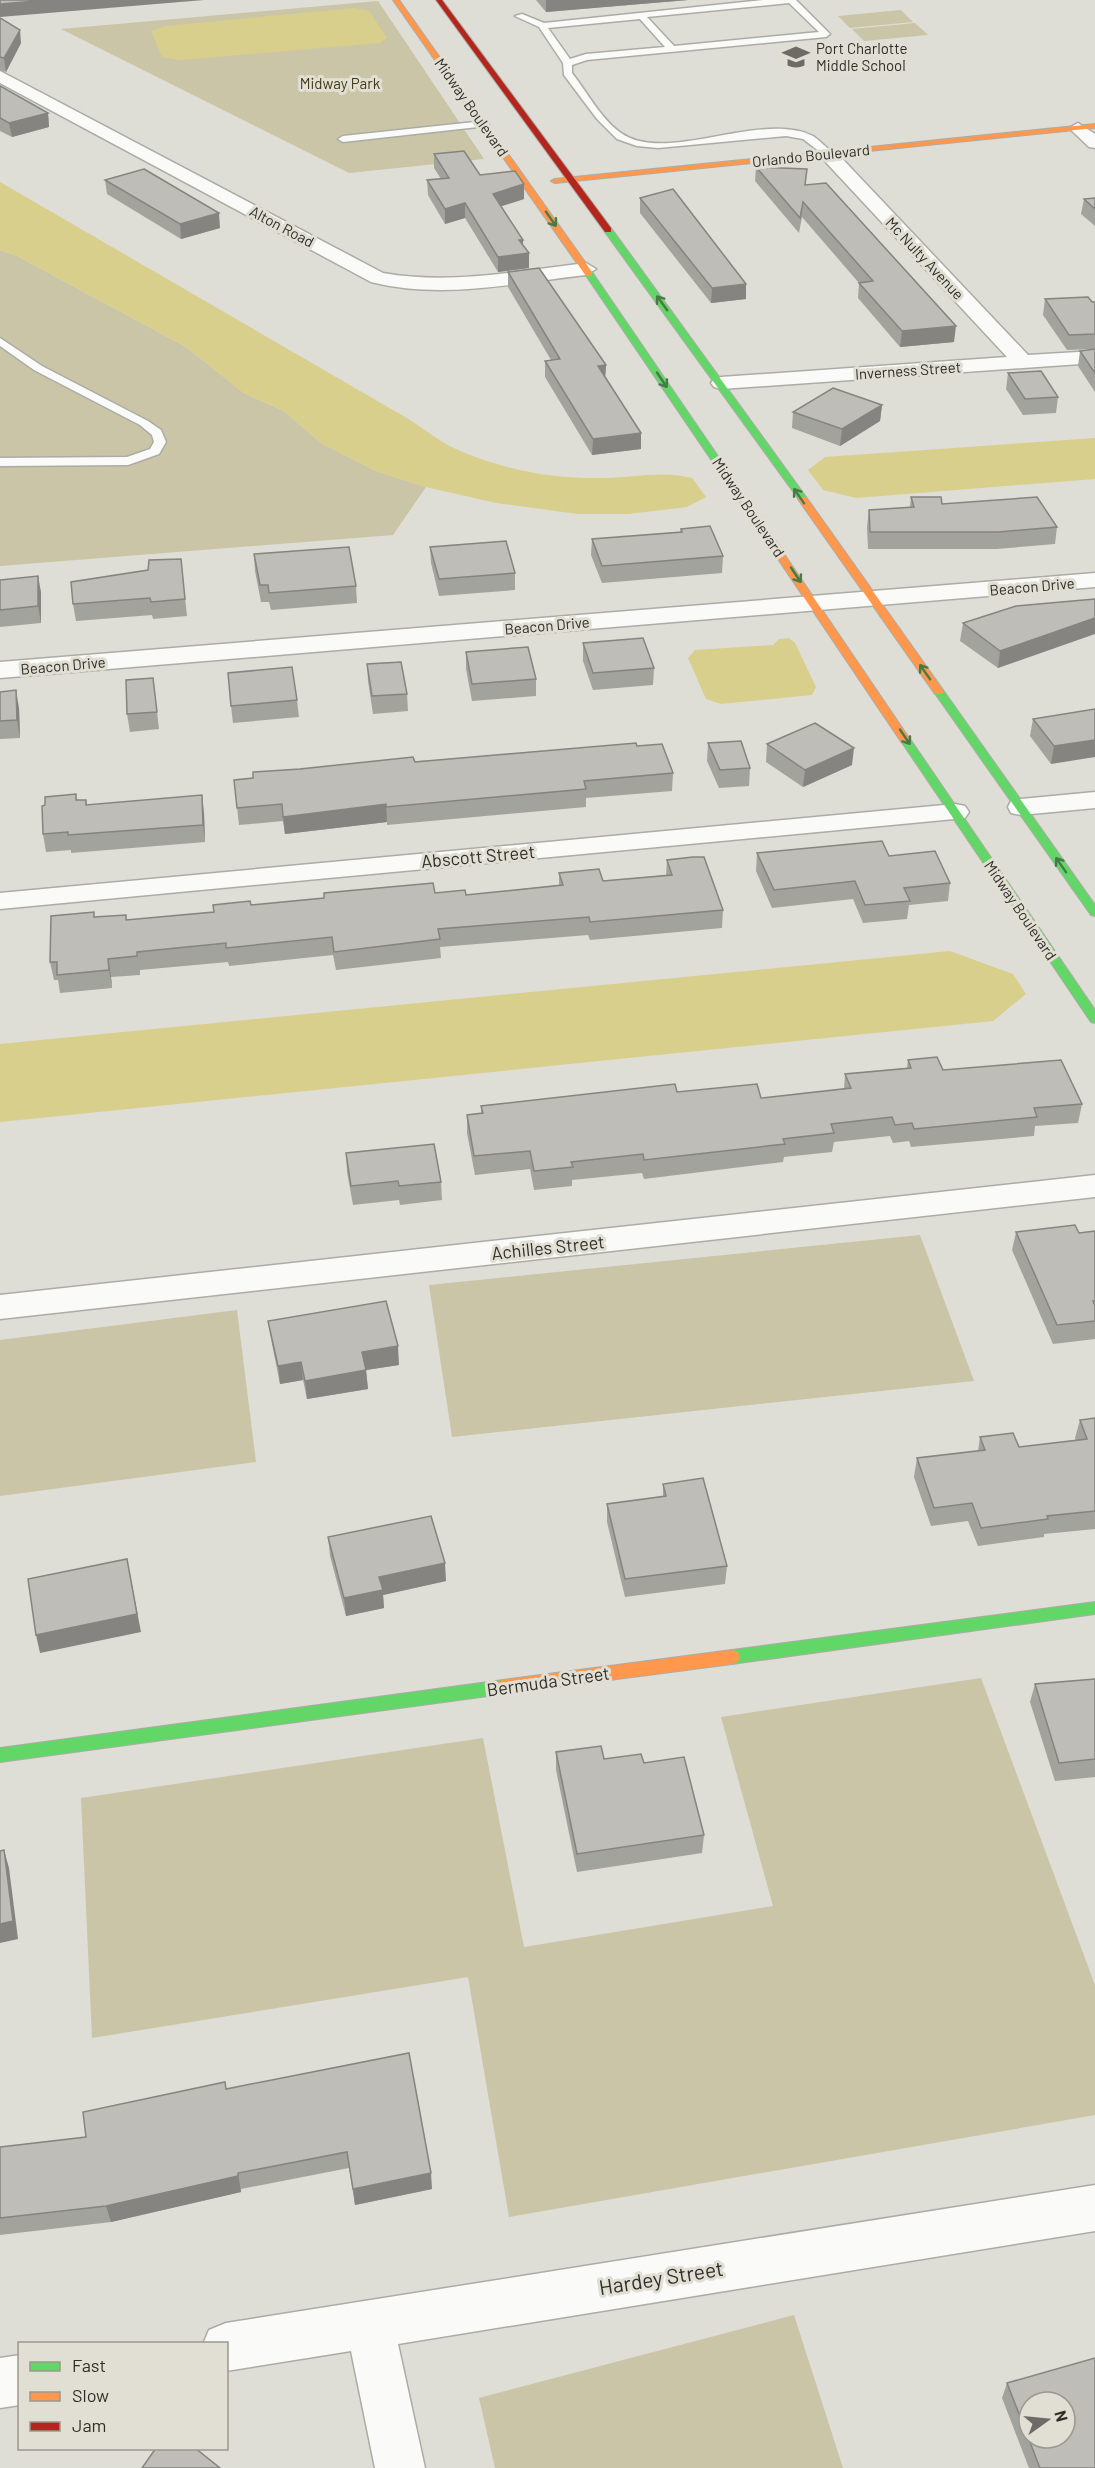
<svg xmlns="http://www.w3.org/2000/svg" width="1095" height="2468" viewBox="0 0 1095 2468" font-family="Barlow,sans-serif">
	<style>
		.green { fill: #cac5a6 }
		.water { fill: #d8cf8c }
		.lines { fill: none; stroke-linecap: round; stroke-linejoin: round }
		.lane-casing { stroke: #acaca6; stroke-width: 3 }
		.street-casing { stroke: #acaca6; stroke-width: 3 }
		.fast-casing { stroke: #acaca6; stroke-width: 2 }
		.slow-casing { stroke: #acaca6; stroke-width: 2 }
		.jam-casing { stroke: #acaca6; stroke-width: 2 }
		.lane { fill: #fafaf9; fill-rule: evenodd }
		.street { fill: #fafaf9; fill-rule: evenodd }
		.fast { fill: #63d668; fill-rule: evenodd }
		.slow { fill: #ff974d; fill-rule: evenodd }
		.jam { fill: #b3261e; fill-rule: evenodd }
		.wall { fill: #a3a39d }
		.shaded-wall { fill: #858480 }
		.building { fill: #bebdb7; stroke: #858480; stroke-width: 1.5; fill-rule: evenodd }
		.oneway { stroke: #467a46 }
		.labels { text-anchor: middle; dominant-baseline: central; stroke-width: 6; stroke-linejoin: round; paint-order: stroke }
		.far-poi-label { font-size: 15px; fill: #2f2e2a; stroke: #e1dfd3; text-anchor: start }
		.far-park-label { font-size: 15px; fill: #403b13; stroke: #e1dfd3 }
		.far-street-label { font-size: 15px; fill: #2f2e2a; stroke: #e1dfd3 }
		.street-label { font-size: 18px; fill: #2f2e2a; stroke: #e1dfd3 }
		.near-street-label { font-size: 21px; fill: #2f2e2a; stroke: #e1dfd3 }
	</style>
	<rect width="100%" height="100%" fill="#deddd6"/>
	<!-- green -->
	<g class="green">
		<polygon points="378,1 484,159 349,173 61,29"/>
		<polygon points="901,10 913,22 850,28 838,16"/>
		<polygon points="915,23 928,35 864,41 852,29"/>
		<polygon points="0,250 17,256 186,347 244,393 284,411 321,443 376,471 426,487 393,535 0,566"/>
		<polygon points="920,1235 974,1381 452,1437 429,1285"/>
		<polygon points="237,1310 256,1462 0,1496 0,1340"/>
		<polygon points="981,1678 1095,1985 1095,2115 509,2217 468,1977 92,2038 81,1798 483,1738 524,1947 773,1906 721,1717"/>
		<polygon points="794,2315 843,2468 495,2468 479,2398"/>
	</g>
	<!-- water -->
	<g class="water">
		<polygon points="355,8 369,11 387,38 379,43 180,60 162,57 151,31 166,26"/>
		<path d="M0,182L405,417C422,427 438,441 456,449C499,469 554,479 601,478C631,478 663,470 692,478L706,497L687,507L628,514H578L496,503L426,487L376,471L321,443L284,411L244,393L186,347L17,256L0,250Z"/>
		<polygon points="1095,438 1095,479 856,498 823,490 808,470 825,457"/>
		<polygon points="789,638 795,643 816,687 812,695 721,704 706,699 688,658 695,650 773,645 779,639"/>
		<polygon points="950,951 1013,974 1026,994 993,1021 0,1122 0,1044"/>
	</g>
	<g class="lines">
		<defs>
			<g id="lane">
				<path d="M763,0H796L830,34L826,37L587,60L572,65V73C587,92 601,119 621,133C666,165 761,110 813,136C819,140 825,146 830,151V155H824L803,139L786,136L658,148L637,146L617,139L597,119L564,75L563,63L539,27L515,16L522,14L544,23ZM789,3L819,32L674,46L647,17ZM640,19L665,47L586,54L570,59L548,28Z"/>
				<polygon points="484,121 489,124 487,126 343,142 338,139 343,136"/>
				<polygon points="0,338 42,366 148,421 161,430 166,442 159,454 128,465 0,466 0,458 127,457 150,449 154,442 152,435 140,425 34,370 0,346"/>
			</g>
			<g id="street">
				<path d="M0,71L383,273C451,285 518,271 586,263L596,269L586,275C515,283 442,300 371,282L0,83Z"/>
				<polygon points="1078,123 1095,134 1095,148 1089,147 1069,128"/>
				<polygon points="827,148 833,149 1028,355 1095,351 1095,363 721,389 714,387 711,383 714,379 721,377 1007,357 821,157 818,153 821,149"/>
				<polygon points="1095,573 1095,587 0,678 0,662"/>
				<polygon points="1095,792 1095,808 1021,815 1011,813 1008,807 1011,801 1021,799"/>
				<polygon points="955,804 965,806 969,812 965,818 0,909 0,893"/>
				<polygon points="1095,1175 1095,1197 0,1319 0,1295"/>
				<polygon points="1095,2185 1095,2231 398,2344 425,2468 375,2468 351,2351 226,2371 226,2344 203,2344 209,2330 226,2323"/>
				<polygon points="20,2355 20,2405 0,2408 0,2358"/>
			</g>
			<g id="fast">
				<polygon points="605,228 611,228 806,497 806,501 800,501 605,232"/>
				<polygon points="586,272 592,272 782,550 780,552 774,552 585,274"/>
				<polygon points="939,689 943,690 1095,905 1095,916 1091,915 934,692"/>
				<polygon points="906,738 910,739 1095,1010 1095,1023 1091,1022 901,741"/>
				<polygon points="1095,1602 1095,1614 732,1664 726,1662 724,1657 726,1652 732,1650"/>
				<polygon points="503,1680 509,1682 511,1687 509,1692 503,1694 0,1762 0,1748"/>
			</g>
			<g id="slow">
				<polygon points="393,0 399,0 592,272 592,276 586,276"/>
				<polygon points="1095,124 1095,128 555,183 551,181 555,179"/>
				<polygon points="800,497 806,497 943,690 943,694 935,694 798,499"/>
				<polygon points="774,548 780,548 911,741 910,743 902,743 772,550"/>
				<polygon points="732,1650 738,1652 740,1657 738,1662 732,1664 503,1694 497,1692 495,1687 497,1682 503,1680"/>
			</g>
			<polygon id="jam" points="436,0 442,0 611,228 611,232 605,232"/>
		</defs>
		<!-- lane casing -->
		<use href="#lane" class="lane-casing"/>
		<!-- street casing -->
		<use href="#street" class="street-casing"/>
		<!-- fast casing -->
		<use href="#fast" class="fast-casing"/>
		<!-- slow casing -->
		<use href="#slow" class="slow-casing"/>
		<!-- jam casing -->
		<use href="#jam" class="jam-casing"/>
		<!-- lane -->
		<use href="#lane" class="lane"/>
		<!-- street -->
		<use href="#street" class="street"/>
		<!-- fast -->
		<use href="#fast" class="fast"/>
		<!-- slow -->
		<use href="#slow" class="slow"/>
		<!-- jam -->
		<use href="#jam" class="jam"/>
	</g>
	<!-- wall -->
	<g class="wall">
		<polygon points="536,0 688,0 546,12"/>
		<polygon points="0,18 21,43 6,72 0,70"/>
		<polygon points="0,86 48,113 49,127 12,137 0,131"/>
		<polygon points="434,154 480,175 524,199 501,206 523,240 523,245 529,268 498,272 465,218 445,224 428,195 427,180 441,179 434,168"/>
		<polygon points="756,167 806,185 954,342 900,347 858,298 859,283 802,217 799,233 755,181"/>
		<polygon points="105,180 220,228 181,239 107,194"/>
		<polygon points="640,198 746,284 746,299 711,303 640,213"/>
		<polygon points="1095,198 1095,226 1081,214 1084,199"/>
		<polygon points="508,272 606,365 605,377 641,433 641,449 592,455 545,377 545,361 551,360 508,287"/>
		<polygon points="1045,299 1095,302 1095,392 1078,366 1080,351 1093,349 1067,350 1043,315"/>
		<polygon points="1008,373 1058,397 1056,413 1023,415 1006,389"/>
		<polygon points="882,405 880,421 840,446 792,428 793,412"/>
		<polygon points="911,497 942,504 1057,527 1055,544 996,549 868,549 867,527 869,510 910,507"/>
		<polygon points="681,529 723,556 722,573 602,583 591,555 592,539 680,532"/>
		<polygon points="430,547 515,573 515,590 439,596 431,563"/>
		<polygon points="254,554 356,586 357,603 271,610 269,602 261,602 255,571"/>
		<polygon points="181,559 187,616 153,619 152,615 76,621 73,604 148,570"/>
		<polygon points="38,576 41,593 41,623 0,627 0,580"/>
		<polygon points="1095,599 998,668 960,641 963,623"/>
		<polygon points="583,643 654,668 653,685 593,690 583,661"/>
		<polygon points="466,652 536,679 536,696 472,701 466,669"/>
		<polygon points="367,664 407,694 408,711 373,714 368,681"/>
		<polygon points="153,678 159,729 130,732 127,714"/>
		<polygon points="0,692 19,708 20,738 0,739"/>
		<polygon points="297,700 299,717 233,723 231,706"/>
		<polygon points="1095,709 1051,764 1030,736 1033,719"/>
		<polygon points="708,743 750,768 749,786 719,788 707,761"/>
		<polygon points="767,744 852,765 803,787 766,762"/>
		<polygon points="637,746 673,773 672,791 586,798 586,807 387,825 387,822 285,834 283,821 239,825 234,780 253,778 300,769"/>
		<polygon points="76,794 77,800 86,800 87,805 204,813 205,842 71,853 71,850 46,852 43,834 45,805"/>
		<polygon points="757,853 889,856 950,883 948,901 909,905 907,919 863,923 853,899 772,908 756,871"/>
		<polygon points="667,860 723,910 722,928 590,940 588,935 440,947 441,958 336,970 333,955 229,966 228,962 140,970 140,975 111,977 112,988 60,993 58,980 54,980 50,962 95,917 126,915 126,920 214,912 251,905 435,893 466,895 559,885 559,873 603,881 666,875"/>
		<polygon points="908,1060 943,1070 1082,1104 1078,1123 1035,1126 1034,1136 911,1147 909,1141 893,1143 890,1136 834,1142 832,1152 784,1157 783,1162 644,1179 642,1173 572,1180 572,1186 534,1190 530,1169 475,1175 467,1133 467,1115 481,1113 481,1106 677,1092 761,1098 844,1089 845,1074 907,1068"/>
		<polygon points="346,1153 441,1182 442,1200 400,1205 399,1200 353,1205 347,1172"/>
		<polygon points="1095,1231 1095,1339 1053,1344 1012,1250 1016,1232 1079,1233"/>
		<polygon points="268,1321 399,1365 366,1370 368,1389 307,1399 303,1380 280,1384 271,1339"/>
		<polygon points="1095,1418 1095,1529 1044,1534 1044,1537 978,1546 968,1521 931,1526 914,1477 917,1458 978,1451 980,1437 1019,1447 1076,1441 1075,1438 1080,1420"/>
		<polygon points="663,1484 727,1566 725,1584 625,1597 607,1522 607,1504 663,1497"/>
		<polygon points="328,1537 446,1581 383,1595 384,1608 346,1616 330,1556"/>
		<polygon points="1095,1679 1095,1777 1055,1781 1030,1702 1035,1684"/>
		<polygon points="556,1752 604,1759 644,1763 704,1835 702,1853 577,1872 556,1770"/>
		<polygon points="226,2089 432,2189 355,2205 349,2168 241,2189 241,2192 111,2222 0,2235 0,2147 86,2137"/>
		<polygon points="1007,2383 1095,2468 1029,2468 1002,2398"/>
	</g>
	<!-- shaded-wall -->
	<g class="shaded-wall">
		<polygon points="49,0 204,0 0,17 0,4"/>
		<polygon points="546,0 688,0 546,12"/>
		<polygon points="20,30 21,43 6,72 4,58"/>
		<polygon points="48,113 49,127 12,137 9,123"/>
		<polygon points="524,184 524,199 493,209 493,194"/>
		<polygon points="465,203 465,218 445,224 445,209"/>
		<polygon points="219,213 220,228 181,239 180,224"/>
		<polygon points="519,240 523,240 523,254 529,253 529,268 498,272 498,257"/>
		<polygon points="746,284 746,299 711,303 712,288"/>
		<polygon points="956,326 954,342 900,347 902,331"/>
		<polygon points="606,365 605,380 598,366"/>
		<polygon points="882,405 880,421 840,446 842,429"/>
		<polygon points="641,433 641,449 592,455 593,439"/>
		<polygon points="38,576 41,593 41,623 38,606"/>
		<polygon points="1095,618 1095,634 998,668 1000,651"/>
		<polygon points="16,690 19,708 20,738 17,720"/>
		<polygon points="1095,740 1095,757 1051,764 1054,746"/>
		<polygon points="854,748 852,765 803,787 805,770"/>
		<polygon points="202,795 204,813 205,842 203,825"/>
		<polygon points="386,804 387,822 285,834 283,817"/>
		<polygon points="108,959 111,977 112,988 109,970"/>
		<polygon points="398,1346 399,1365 366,1370 368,1389 307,1399 305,1381 362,1352"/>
		<polygon points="301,1362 303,1380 280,1384 278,1366"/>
		<polygon points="127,1559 141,1632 40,1653 36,1635"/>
		<polygon points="445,1563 446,1581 383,1595 384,1608 346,1616 344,1598 379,1577"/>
		<polygon points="4,1850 9,1868 18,1939 0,1943 0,1924"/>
		<polygon points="238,2173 241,2192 111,2222 106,2206"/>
		<polygon points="431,2173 432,2189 355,2205 353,2189"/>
	</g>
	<!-- building -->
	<g class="building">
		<polygon points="0,0 49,0 0,4"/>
		<polygon points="0,18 20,30 4,58 0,57"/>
		<polygon points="0,86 48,113 9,123 0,118"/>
		<polygon points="464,151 480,175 515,171 524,184 493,194 523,240 519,240 529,253 498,257 465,203 445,209 427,180 449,178 434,154"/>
		<polygon points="756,167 807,169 805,185 826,183 956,326 902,331 859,283 873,281 803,202 800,218"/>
		<polygon points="144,169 219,213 180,224 105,180"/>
		<polygon points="673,189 746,284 712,288 640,198"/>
		<polygon points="1095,198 1095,209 1084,199"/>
		<polygon points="539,268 606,365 598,366 641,433 593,439 545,361 560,359 508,272"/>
		<polygon points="1088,297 1092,302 1095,302 1095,334 1069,335 1045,299"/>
		<polygon points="1095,349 1095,373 1080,351"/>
		<polygon points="1041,371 1058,397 1025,399 1008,373"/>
		<polygon points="833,388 882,405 842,429 793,412"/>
		<polygon points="911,497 941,497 942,504 1037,497 1057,527 998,532 870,532 869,510 914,507"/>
		<polygon points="710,526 723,556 602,566 592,539 682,532 681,529"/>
		<polygon points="506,541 515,573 439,579 430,547"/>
		<polygon points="349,547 356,586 269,593 268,585 260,585 254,554"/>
		<polygon points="181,559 185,599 151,602 150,598 73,604 71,582 148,570 149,560"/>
		<polygon points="38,576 38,606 0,610 0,580"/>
		<polygon points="1095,599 1095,618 1000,651 963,623 1016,606"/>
		<polygon points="643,638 654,668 593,673 583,643"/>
		<polygon points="528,647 536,679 472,684 466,652"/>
		<polygon points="401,662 407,694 372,696 367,664"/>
		<polygon points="292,667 297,700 231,706 228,673"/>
		<polygon points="153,678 157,712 127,714 126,680"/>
		<polygon points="16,690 17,720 0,721 0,692"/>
		<polygon points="1095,709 1095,740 1054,746 1033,719"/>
		<polygon points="815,723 854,748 805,770 767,744"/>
		<polygon points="741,741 750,768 720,770 708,743"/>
		<polygon points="636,743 637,746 662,744 673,773 584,781 586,789 386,807 386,804 283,817 282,804 237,808 234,780 253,778 253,772 300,769 413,757 415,762"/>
		<polygon points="76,794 76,800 86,800 86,805 202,795 203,825 68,835 68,832 43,834 42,806 45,805 45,797"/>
		<polygon points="882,841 889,856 935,851 950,883 904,888 910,901 865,905 855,881 774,890 757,853"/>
		<polygon points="693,857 704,857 723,910 590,922 589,917 438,929 440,939 334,952 332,937 226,948 226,943 137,952 137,956 108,959 109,970 57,975 57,962 50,962 51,916 94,912 94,917 126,915 126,920 214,912 213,905 250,901 251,905 324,898 324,893 433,883 435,893 465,890 466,895 563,885 559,873 599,869 603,881 672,875 667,860"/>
		<polygon points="937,1057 943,1070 1061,1060 1082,1104 1034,1108 1037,1117 914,1129 912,1123 895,1125 892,1117 831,1124 834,1133 783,1139 785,1144 644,1160 643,1154 571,1162 573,1167 534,1171 530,1151 474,1156 467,1115 483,1113 481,1106 675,1084 677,1092 757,1084 761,1098 851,1088 845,1074 911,1068 908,1060"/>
		<polygon points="434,1144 441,1182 399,1186 398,1181 351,1186 346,1153"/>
		<polygon points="1075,1225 1079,1233 1095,1231 1095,1301 1093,1301 1095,1306 1095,1321 1057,1325 1016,1232"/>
		<polygon points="386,1301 398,1346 362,1352 366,1370 305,1381 301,1362 278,1366 268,1321"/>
		<polygon points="1095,1418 1095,1511 1047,1516 1048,1519 981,1528 972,1503 934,1508 917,1458 985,1450 980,1437 1013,1433 1019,1447 1087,1439 1080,1420"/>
		<polygon points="703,1478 727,1566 625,1579 607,1504 666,1496 663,1484"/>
		<polygon points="431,1516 445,1563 379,1577 383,1590 344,1598 328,1537"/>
		<polygon points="127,1559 137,1614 36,1635 28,1579"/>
		<polygon points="1095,1679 1095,1759 1059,1763 1035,1684"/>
		<polygon points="601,1746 604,1759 641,1754 644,1763 684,1757 704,1835 577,1854 556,1752"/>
		<polygon points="4,1850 13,1921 0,1924 0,1851"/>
		<polygon points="409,2053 431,2173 353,2189 347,2152 238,2173 238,2176 106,2206 0,2218 0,2147 86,2137 83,2112 225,2082 226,2089"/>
		<path d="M1095,2358V2468H1040L1007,2383ZM1029,2402H1065V2438H1029Z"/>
		<polygon points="156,2448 195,2448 220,2468 142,2468"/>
	</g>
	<!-- one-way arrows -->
	<defs><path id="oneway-shaft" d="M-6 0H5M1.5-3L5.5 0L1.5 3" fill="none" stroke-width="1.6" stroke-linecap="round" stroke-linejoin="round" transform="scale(1.5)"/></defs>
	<g class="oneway">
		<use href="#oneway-shaft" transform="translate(551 219) rotate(55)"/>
		<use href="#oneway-shaft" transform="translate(662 303) rotate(-126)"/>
		<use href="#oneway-shaft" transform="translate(662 380) rotate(56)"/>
		<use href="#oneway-shaft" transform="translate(799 496) rotate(-125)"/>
		<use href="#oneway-shaft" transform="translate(796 575) rotate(56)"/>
		<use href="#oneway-shaft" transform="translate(925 672) rotate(-125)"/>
		<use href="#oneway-shaft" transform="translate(905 737) rotate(56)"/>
		<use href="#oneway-shaft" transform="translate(1061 865) rotate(-125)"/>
	</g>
	<!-- icons -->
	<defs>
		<symbol id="school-bare" viewBox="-9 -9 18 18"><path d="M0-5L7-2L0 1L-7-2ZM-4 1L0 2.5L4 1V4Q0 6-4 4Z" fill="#6c6b66" stroke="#e1dfd3" stroke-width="2.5" paint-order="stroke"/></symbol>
	</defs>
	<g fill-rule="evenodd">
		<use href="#school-bare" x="777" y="38" width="38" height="38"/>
	</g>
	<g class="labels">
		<!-- far-poi labels -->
		<g class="far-poi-label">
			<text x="816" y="48">Port Charlotte<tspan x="816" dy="17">Middle School</tspan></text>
		</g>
		<!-- far-park labels -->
		<g class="far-park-label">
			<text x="340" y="83">Midway Park</text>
		</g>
		<!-- far-street labels -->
		<g class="far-street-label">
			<text transform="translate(472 107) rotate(55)">Midway Boulevard</text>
			<text transform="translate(811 155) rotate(-6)">Orlando Boulevard</text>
			<text transform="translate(282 226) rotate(28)">Alton Road</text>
			<text transform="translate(925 258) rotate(47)">Mc Nulty Avenue</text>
			<text transform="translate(908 370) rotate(-4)">Inverness Street</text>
			<text transform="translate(749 507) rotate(56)">Midway Boulevard</text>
			<text transform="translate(1032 586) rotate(-5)">Beacon Drive</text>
			<text transform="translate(547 625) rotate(-5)">Beacon Drive</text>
			<text transform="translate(63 665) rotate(-5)">Beacon Drive</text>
			<text transform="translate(1021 910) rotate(56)">Midway Boulevard</text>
		</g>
		<!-- street labels -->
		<g class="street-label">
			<text transform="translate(478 856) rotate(-5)">Abscott Street</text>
			<text transform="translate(548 1247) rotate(-6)">Achilles Street</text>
			<text transform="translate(548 1681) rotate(-8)">Bermuda Street</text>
		</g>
		<!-- near-street labels -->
		<g class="near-street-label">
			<text transform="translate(661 2277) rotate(-9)">Hardey Street</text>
		</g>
	</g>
	<!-- legend -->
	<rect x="18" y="2342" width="210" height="108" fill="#e1dfd3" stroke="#9a988f" stroke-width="1.5"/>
	<rect x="30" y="2362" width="30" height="9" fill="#63d668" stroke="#9a988f" stroke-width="1.5"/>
	<text x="72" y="2372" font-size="18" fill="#2f2e2a">Fast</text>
	<rect x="30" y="2392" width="30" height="9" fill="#ff974d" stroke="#9a988f" stroke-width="1.5"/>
	<text x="72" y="2402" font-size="18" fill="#2f2e2a">Slow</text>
	<rect x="30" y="2422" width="30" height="9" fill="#b3261e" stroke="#9a988f" stroke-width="1.5"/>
	<text x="72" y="2432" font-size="18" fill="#2f2e2a">Jam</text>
	<!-- north arrow -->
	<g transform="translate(1047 2420) rotate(75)"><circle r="28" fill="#e1dfd3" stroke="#9a988f" stroke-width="1.5"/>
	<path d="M0-4.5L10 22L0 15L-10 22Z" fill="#6c6b66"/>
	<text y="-9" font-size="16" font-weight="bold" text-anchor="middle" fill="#2f2e2a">N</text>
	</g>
</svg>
